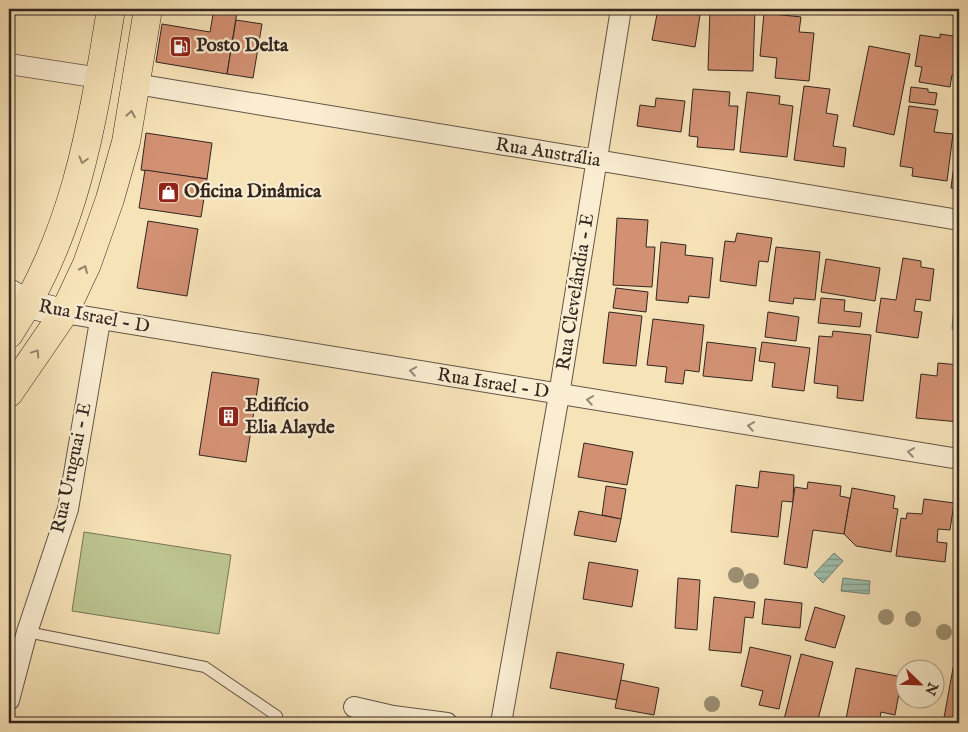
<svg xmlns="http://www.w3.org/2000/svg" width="968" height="732" viewBox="0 0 968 732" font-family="'IM FELL English',serif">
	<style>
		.green { fill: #bcc48f; stroke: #777558 }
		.water { fill: url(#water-rules); stroke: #728175 }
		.building { fill: #d29173; stroke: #322620 }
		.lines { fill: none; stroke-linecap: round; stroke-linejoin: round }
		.lane-casing { stroke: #635546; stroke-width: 12 }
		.street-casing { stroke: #635546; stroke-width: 22 }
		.secondary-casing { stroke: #322620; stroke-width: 29 }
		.primary-casing { stroke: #322620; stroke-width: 29 }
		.lane { stroke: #faedd1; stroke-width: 10 }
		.street { stroke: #faedd1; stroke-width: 20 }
		.secondary { stroke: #faedd1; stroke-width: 28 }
		.primary { stroke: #f7e3b8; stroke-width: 28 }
		.tree { fill: #9d9174 }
		.oneway { stroke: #94846c }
		.oneway2 { stroke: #968a78 }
		.labels { text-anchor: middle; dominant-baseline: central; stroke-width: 4.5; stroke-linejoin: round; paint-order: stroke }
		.poi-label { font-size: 19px; font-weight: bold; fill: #322620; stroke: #faedd1; text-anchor: start }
		.street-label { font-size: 19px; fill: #322620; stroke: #faedd1 }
	</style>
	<defs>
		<pattern id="water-rules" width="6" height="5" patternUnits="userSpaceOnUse" patternTransform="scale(1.25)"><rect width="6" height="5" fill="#9dbead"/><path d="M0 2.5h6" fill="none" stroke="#819a8c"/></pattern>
	</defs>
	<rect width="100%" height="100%" fill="#f7e3b8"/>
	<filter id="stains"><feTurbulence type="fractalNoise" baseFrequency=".004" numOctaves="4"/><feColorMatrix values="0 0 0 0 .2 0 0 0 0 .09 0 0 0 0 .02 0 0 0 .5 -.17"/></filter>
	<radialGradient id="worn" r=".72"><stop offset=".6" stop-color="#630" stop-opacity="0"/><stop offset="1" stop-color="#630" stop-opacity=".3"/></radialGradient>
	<!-- green -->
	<polygon class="green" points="84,532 231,555 219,634 72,611"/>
	<!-- water -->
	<g class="water">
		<polygon points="955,295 959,295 959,330 952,329"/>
		<polygon points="834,553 843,561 823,583 814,574"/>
		<polygon points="843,578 870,581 869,594 841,591"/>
	</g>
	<!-- building -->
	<g class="building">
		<polygon points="214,9 237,12 227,74 156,62 162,24 210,32"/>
		<polygon points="658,9 701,9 695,47 652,40"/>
		<polygon points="710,9 755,9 753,71 708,70"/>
		<polygon points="764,13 801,17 799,32 814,33 809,81 775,78 777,58 760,56"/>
		<polygon points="236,20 262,24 253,78 227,74"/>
		<polygon points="940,34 959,37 959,76 952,75 950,87 919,82 922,67 915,66 920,35 940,38"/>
		<polygon points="869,46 910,54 894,135 853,126"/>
		<polygon points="804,86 830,89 826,113 838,115 833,146 846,148 844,167 794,160"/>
		<polygon points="911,87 928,89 928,92 937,93 935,105 909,102"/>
		<polygon points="693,89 730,92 729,106 738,106 734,150 697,147 698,137 689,136"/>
		<polygon points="747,92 780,96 779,104 793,106 787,157 740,152"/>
		<polygon points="656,98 685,101 681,132 637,126 640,105 655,107"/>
		<polygon points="909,106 938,110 934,132 953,134 947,181 912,176 913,168 900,166"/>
		<polygon points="146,133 212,143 207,179 141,170"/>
		<polygon points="959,155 959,189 951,188 955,157"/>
		<polygon points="145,170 207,179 201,217 139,208"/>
		<polygon points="617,218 648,220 646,247 655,247 652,287 613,285"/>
		<polygon points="148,221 198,229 187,296 137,288"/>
		<polygon points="737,233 772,238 768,262 759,261 756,286 720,281 725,241 735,242"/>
		<polygon points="661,242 686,245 685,255 713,258 709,298 689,296 688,303 656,300"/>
		<polygon points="776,247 820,252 815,300 794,298 793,304 769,301"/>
		<polygon points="903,258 921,261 921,267 934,269 930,301 916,299 914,311 922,312 918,338 876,332 881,298 896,300"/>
		<polygon points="826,259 880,268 875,301 821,292"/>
		<polygon points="616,288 648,292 646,312 613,308"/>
		<polygon points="821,298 845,300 844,311 862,313 860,327 818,323"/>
		<polygon points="609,312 642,316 636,366 603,363"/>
		<polygon points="768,312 799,317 796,341 765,337"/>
		<polygon points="653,319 704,325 699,372 685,370 683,384 665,382 667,367 647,365"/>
		<polygon points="833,331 871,335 863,401 837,398 838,386 814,383 819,336 832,337"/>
		<polygon points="707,342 756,348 752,381 703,376"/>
		<polygon points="762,342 810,348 804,391 772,387 775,363 759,361"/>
		<polygon points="938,363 959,365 959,422 916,418 921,374 937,376"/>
		<polygon points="212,372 259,379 246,462 199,455"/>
		<polygon points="584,443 633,452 627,485 578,477"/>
		<polygon points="760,471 794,475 793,502 782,501 778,537 731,532 736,485 758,488"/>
		<polygon points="808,482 841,486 840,496 850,498 844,534 813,530 807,568 784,564 795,487 807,489"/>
		<polygon points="606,486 626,489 621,519 602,515"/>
		<polygon points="852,488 895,496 893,508 898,509 891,552 856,546 844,534"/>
		<polygon points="924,499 954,503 950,530 938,529 937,542 947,543 945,562 896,556 901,518 906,519 907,513 922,514"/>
		<polygon points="579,511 621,519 616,542 574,535"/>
		<polygon points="589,562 638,570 632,607 583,599"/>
		<polygon points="678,578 700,580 697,630 675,628"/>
		<polygon points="714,597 755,602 753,618 745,617 741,653 709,650"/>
		<polygon points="765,599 802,603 800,628 762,624"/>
		<polygon points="815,607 845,616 835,648 805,640"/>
		<polygon points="959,636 959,723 943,723"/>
		<polygon points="750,647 791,656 779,709 759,705 763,691 741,686"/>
		<polygon points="557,652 624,664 617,700 550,688"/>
		<polygon points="801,654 833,662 817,723 783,723"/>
		<polygon points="856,668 902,677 895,715 881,712 879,723 846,719"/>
		<polygon points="621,680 659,688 654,715 615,708"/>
	</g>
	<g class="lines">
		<defs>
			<polyline id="lane" points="27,632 205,667 277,716"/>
			<g id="street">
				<polyline points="9,64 100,78"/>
				<polyline points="136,84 959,220"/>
				<polyline points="64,313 959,459"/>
				<polyline points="9,700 27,632 68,509 100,321"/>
				<polyline points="354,707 393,716 447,723"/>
				<polyline points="501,723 559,395 621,9"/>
			</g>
			<polyline id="secondary" points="9,293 28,304 64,313"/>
			<g id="primary">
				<path d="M9,334C76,232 92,126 111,9"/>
				<polyline points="9,393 64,313 87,264 110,199 126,142 148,9"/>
			</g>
		</defs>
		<!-- lane casing -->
		<use href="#lane" class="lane-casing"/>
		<!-- street casing -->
		<use href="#street" class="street-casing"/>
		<!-- secondary casing -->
		<use href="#secondary" class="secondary-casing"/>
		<!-- primary casing -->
		<use href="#primary" class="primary-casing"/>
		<!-- lane -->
		<use href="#lane" class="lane"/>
		<!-- street -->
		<use href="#street" class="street"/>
		<!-- secondary -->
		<use href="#secondary" class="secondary"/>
		<!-- primary -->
		<use href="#primary" class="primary"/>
	</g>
	<!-- trees -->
	<g class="tree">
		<circle cx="736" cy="575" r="8"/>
		<circle cx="751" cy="581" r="8"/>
		<circle cx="886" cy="617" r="8"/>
		<circle cx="913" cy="619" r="8"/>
		<circle cx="944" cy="632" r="8"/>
		<circle cx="712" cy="704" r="8"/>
	</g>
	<!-- one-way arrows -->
	<defs><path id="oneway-chevron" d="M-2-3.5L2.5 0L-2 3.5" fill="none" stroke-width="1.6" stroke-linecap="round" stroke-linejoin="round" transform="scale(1.25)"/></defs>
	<g class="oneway">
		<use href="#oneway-chevron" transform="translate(131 114) rotate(-80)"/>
		<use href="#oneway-chevron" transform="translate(83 160) rotate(105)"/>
		<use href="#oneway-chevron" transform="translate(84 269) rotate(-66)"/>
		<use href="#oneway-chevron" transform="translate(36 353) rotate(-56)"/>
	</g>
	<g class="oneway2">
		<use href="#oneway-chevron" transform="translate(413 371) rotate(-171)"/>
		<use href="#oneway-chevron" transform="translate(590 400) rotate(-171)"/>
		<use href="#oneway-chevron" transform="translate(751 426) rotate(-171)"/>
		<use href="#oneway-chevron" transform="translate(911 452) rotate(-171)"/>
	</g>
	<!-- icons -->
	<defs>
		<symbol id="fuel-square" viewBox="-11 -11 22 22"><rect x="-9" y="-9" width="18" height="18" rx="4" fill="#8f2418" stroke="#faedd1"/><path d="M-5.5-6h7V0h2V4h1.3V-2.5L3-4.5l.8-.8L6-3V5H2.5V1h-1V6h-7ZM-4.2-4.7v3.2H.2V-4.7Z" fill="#fff"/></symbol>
		<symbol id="shop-square" viewBox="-11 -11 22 22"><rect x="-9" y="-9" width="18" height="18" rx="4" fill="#8f2418" stroke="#faedd1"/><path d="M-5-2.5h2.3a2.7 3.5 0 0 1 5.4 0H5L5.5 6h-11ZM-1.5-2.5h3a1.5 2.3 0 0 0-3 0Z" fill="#fff"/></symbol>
		<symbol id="building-square" viewBox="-11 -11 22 22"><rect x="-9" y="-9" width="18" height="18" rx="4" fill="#8f2418" stroke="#faedd1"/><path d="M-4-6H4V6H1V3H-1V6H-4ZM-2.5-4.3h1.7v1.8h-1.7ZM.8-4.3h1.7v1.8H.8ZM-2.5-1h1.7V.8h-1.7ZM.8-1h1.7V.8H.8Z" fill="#fff"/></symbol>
	</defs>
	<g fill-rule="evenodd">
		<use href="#fuel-square" x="168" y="34" width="25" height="25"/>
		<use href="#shop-square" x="156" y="180" width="25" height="25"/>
		<use href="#building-square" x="216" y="404" width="25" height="25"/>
	</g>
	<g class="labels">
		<!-- poi labels -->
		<g class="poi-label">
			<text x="196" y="46">Posto Delta</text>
			<text x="184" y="192">Oficina Dinâmica</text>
			<text x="245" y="406">Edifício<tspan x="245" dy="22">Elia Alayde</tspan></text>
		</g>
		<!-- street labels -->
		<g class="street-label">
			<text transform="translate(548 153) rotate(9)">Rua Austrália</text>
			<text transform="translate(576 292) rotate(-81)">Rua Clevelândia - E</text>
			<text transform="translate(94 317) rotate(11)">Rua Israel - D</text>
			<text transform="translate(493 384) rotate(9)">Rua Israel - D</text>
			<text transform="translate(72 468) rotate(-78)">Rua Uruguai - E</text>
		</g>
	</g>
	<!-- margin -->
	<rect width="968" height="732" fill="none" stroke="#f7e3b8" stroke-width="30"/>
	<rect x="10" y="10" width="948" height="712" fill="none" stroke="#322620" stroke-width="2.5"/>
	<rect x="15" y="15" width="938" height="702" fill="none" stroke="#322620"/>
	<!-- north arrow -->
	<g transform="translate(920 684) rotate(113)"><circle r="24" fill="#faedd1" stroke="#aa9d8a"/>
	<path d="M0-4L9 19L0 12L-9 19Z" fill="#8f2418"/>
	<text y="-8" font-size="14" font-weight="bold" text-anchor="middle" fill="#322620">N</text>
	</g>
	<rect width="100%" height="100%" filter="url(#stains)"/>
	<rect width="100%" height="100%" fill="url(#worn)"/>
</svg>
